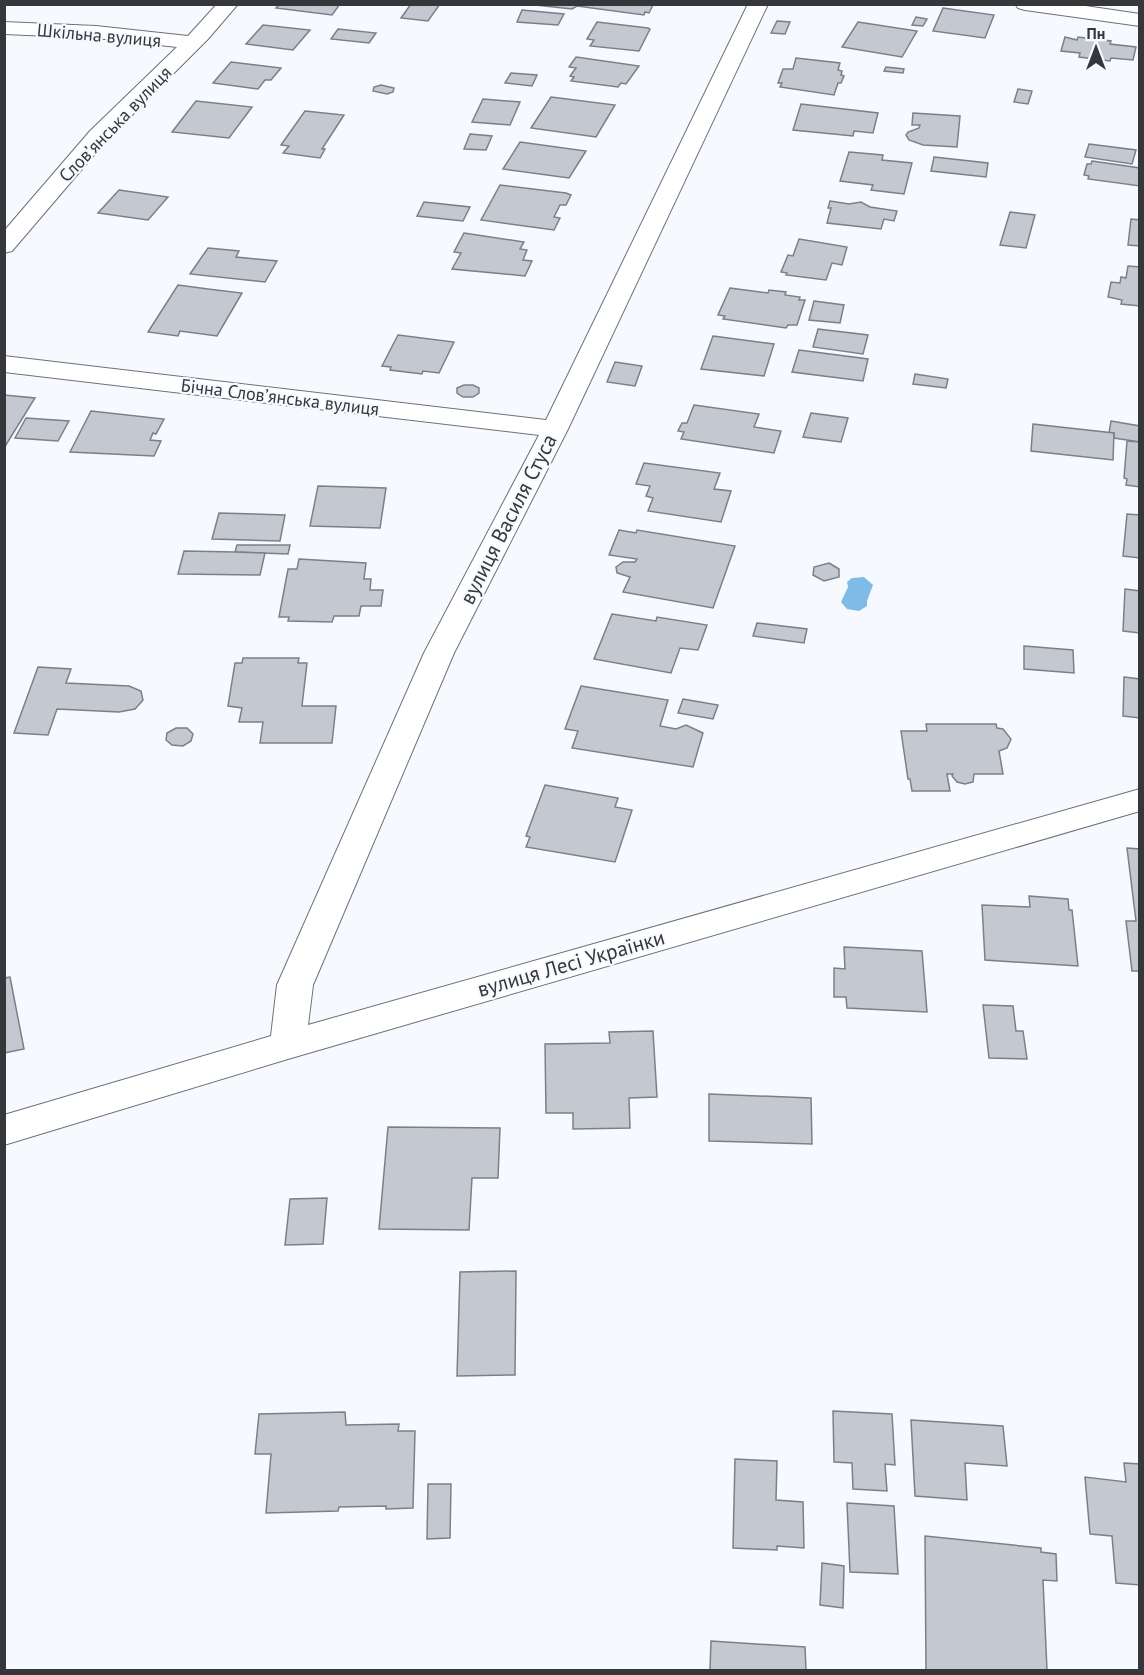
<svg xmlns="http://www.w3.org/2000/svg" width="1144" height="1675" viewBox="0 0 1144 1675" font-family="'PT Sans',sans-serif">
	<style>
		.water { fill: #7ebbe7 }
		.building { fill: #c4c9d1; stroke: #7b8088; stroke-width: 1.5 }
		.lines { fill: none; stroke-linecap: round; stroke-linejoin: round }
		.street-casing { stroke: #6c7179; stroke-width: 2 }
		.street { fill: #fff; fill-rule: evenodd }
		.labels { text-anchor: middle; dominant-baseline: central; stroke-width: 4.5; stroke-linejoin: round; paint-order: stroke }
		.far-street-label { font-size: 18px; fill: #35373a; stroke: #f6faff }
		.street-label { font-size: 21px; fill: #35373a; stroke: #f6faff }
	</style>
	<rect width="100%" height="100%" fill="#f6faff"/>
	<!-- water -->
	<polygon class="water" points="864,577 873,585 867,601 867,606 859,611 847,609 841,602 848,587 847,582 852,578"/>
	<!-- building -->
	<g class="building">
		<polygon points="280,4 340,4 332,15 276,8"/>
		<polygon points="411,4 440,4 428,21 401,18"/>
		<polygon points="526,4 652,4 653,5 649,13 645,12 644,15 577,6 572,9"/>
		<polygon points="943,8 994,15 985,38 933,31"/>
		<polygon points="522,10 564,14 558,25 517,22"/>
		<polygon points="916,17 927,19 923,26 912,25"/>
		<polygon points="777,21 790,22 785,34 771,33"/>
		<polygon points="597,22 648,28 650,29 639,51 590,46 594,40 587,39"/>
		<polygon points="858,22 917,31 902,57 842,47"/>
		<polygon points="263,25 310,30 293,50 246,44"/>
		<polygon points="338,29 376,33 369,43 331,39"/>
		<polygon points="1065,37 1077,40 1078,37 1111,41 1110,44 1136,47 1133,60 1111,58 1110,61 1079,57 1080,53 1061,51"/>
		<polygon points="576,57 639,66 626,84 621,83 618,87 571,81 574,77 570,76 576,68 569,67"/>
		<polygon points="796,58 840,63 838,70 842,71 841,75 844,76 841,83 838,83 834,95 780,87 782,83 778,83 783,69 793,69"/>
		<polygon points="231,62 281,68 271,80 265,80 258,89 213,83"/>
		<polygon points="886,67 904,69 903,73 884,71"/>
		<polygon points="511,73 537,75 532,86 505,83"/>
		<polygon points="381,85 394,88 393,92 387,94 373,91 374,87"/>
		<polygon points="1018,89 1032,91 1028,104 1014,102"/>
		<polygon points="551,97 615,105 596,137 531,128"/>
		<polygon points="483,99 520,102 510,125 472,122"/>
		<polygon points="196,101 252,107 229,138 172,132"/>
		<polygon points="801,104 878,113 873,133 854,131 853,136 793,130"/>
		<polygon points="305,111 344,115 322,149 325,149 320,158 283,153 289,146 281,145"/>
		<polygon points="913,113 960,116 957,147 923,145 909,140 906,135 908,132 919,128 920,125 912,125"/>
		<polygon points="470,134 492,136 486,150 464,149"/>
		<polygon points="520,142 586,151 569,178 503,169"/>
		<polygon points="1089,144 1136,150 1132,164 1085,157"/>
		<polygon points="849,152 883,155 882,160 912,163 904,194 871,190 873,185 840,181"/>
		<polygon points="934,157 988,163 986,177 931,171"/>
		<polygon points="1092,161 1140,168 1140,186 1088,179 1089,176 1084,175 1087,164 1091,164"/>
		<polygon points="500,185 566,193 571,195 566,205 560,205 554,217 560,218 554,230 481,220"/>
		<polygon points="119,190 168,197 148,220 98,213"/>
		<polygon points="830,201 849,204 861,202 870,207 897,211 894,221 884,219 881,229 827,223 831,208 828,208"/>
		<polygon points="424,202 470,207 463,221 417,216"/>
		<polygon points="1010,212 1035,215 1026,248 1000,245"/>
		<polygon points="1131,219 1140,220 1140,246 1128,245"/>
		<polygon points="464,233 524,242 520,249 527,250 523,260 532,261 525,276 452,269 461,253 454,252"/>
		<polygon points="799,239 847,247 842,265 832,263 826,280 786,275 787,273 781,272 788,255 793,256"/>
		<polygon points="208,248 239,251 236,257 277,261 265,282 190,274"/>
		<polygon points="1128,266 1140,267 1140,306 1121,304 1122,300 1108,297 1111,282 1120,283 1121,277 1126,278"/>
		<polygon points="178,285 208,289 242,293 217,336 180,331 178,336 148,332"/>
		<polygon points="730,288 768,293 769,290 786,292 785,295 800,297 799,300 805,300 797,325 788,325 786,328 723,319 725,316 718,315"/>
		<polygon points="814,301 844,305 840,323 809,320"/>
		<polygon points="818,329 868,335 863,354 813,347"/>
		<polygon points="398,335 454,342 439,373 423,371 422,374 390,370 391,367 382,366"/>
		<polygon points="713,336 774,344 764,376 701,369"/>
		<polygon points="799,350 868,359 863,381 792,372"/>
		<polygon points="615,362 642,366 635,386 607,382"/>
		<polygon points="915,374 948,379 946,388 913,384"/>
		<polygon points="464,385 473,385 479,388 479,393 473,397 463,397 457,393 457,388"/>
		<polygon points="4,395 35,398 4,448"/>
		<polygon points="694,405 759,414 754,427 781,431 774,453 681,439 684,432 678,431 682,423 687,423"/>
		<polygon points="91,411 164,419 156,434 153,433 150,440 161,441 154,456 70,452"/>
		<polygon points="811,413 848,418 841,442 803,437"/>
		<polygon points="26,418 69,421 58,441 15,438"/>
		<polygon points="1111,421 1140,426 1140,442 1114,438 1114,433 1109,433"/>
		<polygon points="1033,424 1114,433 1113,460 1031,451"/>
		<polygon points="1127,441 1140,442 1140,487 1126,485 1127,479 1124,478"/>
		<polygon points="644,463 720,473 714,489 731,491 721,522 648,511 653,498 646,496 650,486 636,484"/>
		<polygon points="318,486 386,488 380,528 310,526"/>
		<polygon points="219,513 285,515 280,541 212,539"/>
		<polygon points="1127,514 1140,515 1140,558 1123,556"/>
		<polygon points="619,530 636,533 637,530 735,546 713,608 623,592 630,577 617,573 616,567 623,562 635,562 637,559 609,555"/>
		<polygon points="237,545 290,545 288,554 235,552"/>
		<polygon points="184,551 235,552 265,553 260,575 178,574"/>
		<polygon points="299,559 366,563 364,579 371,579 370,590 383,590 381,606 361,606 359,616 334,616 332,622 288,621 289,617 279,617 288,569 297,569"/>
		<polygon points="829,563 839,569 839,577 824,581 813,575 814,567"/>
		<polygon points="1125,589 1140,591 1140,633 1123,631"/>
		<polygon points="612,614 656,621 657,617 707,625 698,650 680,648 671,673 594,659"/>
		<polygon points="757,623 807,629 804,643 753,636"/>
		<polygon points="1024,646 1073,650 1074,673 1024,669"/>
		<polygon points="243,658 299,658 298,663 307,663 302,706 336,706 332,743 260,743 263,722 239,722 242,708 228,706 235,663 242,663"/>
		<polygon points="38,667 71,669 66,683 129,686 141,691 143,700 135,709 119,712 57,709 48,735 14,733"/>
		<polygon points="1124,677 1140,679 1140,718 1123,716"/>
		<polygon points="581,686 668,700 660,726 676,729 686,725 703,733 693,767 572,748 578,731 565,729"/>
		<polygon points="683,699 718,705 713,719 678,713"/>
		<polygon points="926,724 996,724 997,728 1003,729 1011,739 1007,748 999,751 1003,774 974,774 973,782 965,784 957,782 952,776 953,774 947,774 950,791 912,791 910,779 908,779 901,731 927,731"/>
		<polygon points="176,728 187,728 193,734 191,741 183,746 172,745 166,740 167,733"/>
		<polygon points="545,785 618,798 615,807 632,810 615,862 526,847 530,837 526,836"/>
		<polygon points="1127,848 1140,849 1140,971 1132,971 1126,921 1136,921"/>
		<polygon points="1029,896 1068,899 1069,910 1072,910 1078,966 985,960 982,905 1030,907"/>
		<polygon points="844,947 922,951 927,1012 847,1008 846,997 834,997 834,968 845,969"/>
		<polygon points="10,977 24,1049 4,1053 4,978"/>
		<polygon points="983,1005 1013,1006 1016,1031 1023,1031 1027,1059 989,1058"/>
		<polygon points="653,1031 657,1097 629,1098 630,1128 573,1129 573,1113 546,1113 545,1044 610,1043 609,1032"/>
		<polygon points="709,1094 811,1098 812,1144 709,1141"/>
		<polygon points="388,1127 500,1128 498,1178 472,1178 469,1230 379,1229"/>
		<polygon points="327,1198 323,1244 285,1245 290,1199"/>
		<polygon points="516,1271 515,1375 457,1376 460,1272"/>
		<polygon points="833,1411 892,1414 895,1465 885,1464 887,1491 853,1489 852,1463 834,1462"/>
		<polygon points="345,1412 346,1425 399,1424 398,1431 415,1431 413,1508 386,1509 386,1506 339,1507 338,1511 266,1513 271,1454 255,1454 259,1414"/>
		<polygon points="911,1420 1003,1426 1007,1466 965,1463 967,1500 915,1496"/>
		<polygon points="735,1459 777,1461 776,1500 803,1502 804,1548 777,1546 777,1550 733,1548"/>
		<polygon points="1124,1463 1140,1464 1140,1585 1116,1583 1112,1536 1090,1534 1085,1477 1126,1482"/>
		<polygon points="428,1484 451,1484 450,1538 427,1539"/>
		<polygon points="847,1503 894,1506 898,1574 850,1572"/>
		<polygon points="925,1536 1041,1548 1041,1552 1056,1554 1057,1581 1043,1580 1047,1670 926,1670"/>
		<polygon points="822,1563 844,1566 843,1608 820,1605"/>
		<polygon points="711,1641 805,1647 806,1670 710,1670"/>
	</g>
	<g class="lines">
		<defs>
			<g id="street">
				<polygon points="217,4 238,4 208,39 106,141 12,251 4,253 4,231 90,131 177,47 96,38 4,34 4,22 96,26 188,36"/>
				<polygon points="748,4 768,4 568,429 454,653 313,985 308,1025 1140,789 1140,811 288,1059 4,1145 4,1115 271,1036 277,985 424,653 539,435 4,372 4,356 546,420"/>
				<polygon points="1015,4 1072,4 1140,14 1140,26 1025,10 1018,8"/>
			</g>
		</defs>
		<!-- street casing -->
		<use href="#street" class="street-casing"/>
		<!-- street -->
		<use href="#street" class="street"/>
	</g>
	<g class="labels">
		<!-- far-street labels -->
		<g class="far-street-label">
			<text transform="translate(99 35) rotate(5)">Шкільна вулиця</text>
			<text transform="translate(115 124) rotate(-46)">Словʼянська вулиця</text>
			<text transform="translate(280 397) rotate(7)">Бічна Словʼянська вулиця</text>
		</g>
		<!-- street labels -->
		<g class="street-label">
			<text transform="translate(508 519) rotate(-63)">вулиця Василя Стуса</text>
			<text transform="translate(571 963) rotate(-16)">вулиця Лесі Українки</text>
		</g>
	</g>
	<!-- border -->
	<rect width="1144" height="1675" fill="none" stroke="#35373a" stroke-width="12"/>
	<!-- north arrow -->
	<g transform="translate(1096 48)" stroke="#f6faff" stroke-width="4.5" paint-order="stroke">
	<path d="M0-4.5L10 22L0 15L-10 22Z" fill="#35373a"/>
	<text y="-9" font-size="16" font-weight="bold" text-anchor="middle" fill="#35373a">Пн</text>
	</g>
</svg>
